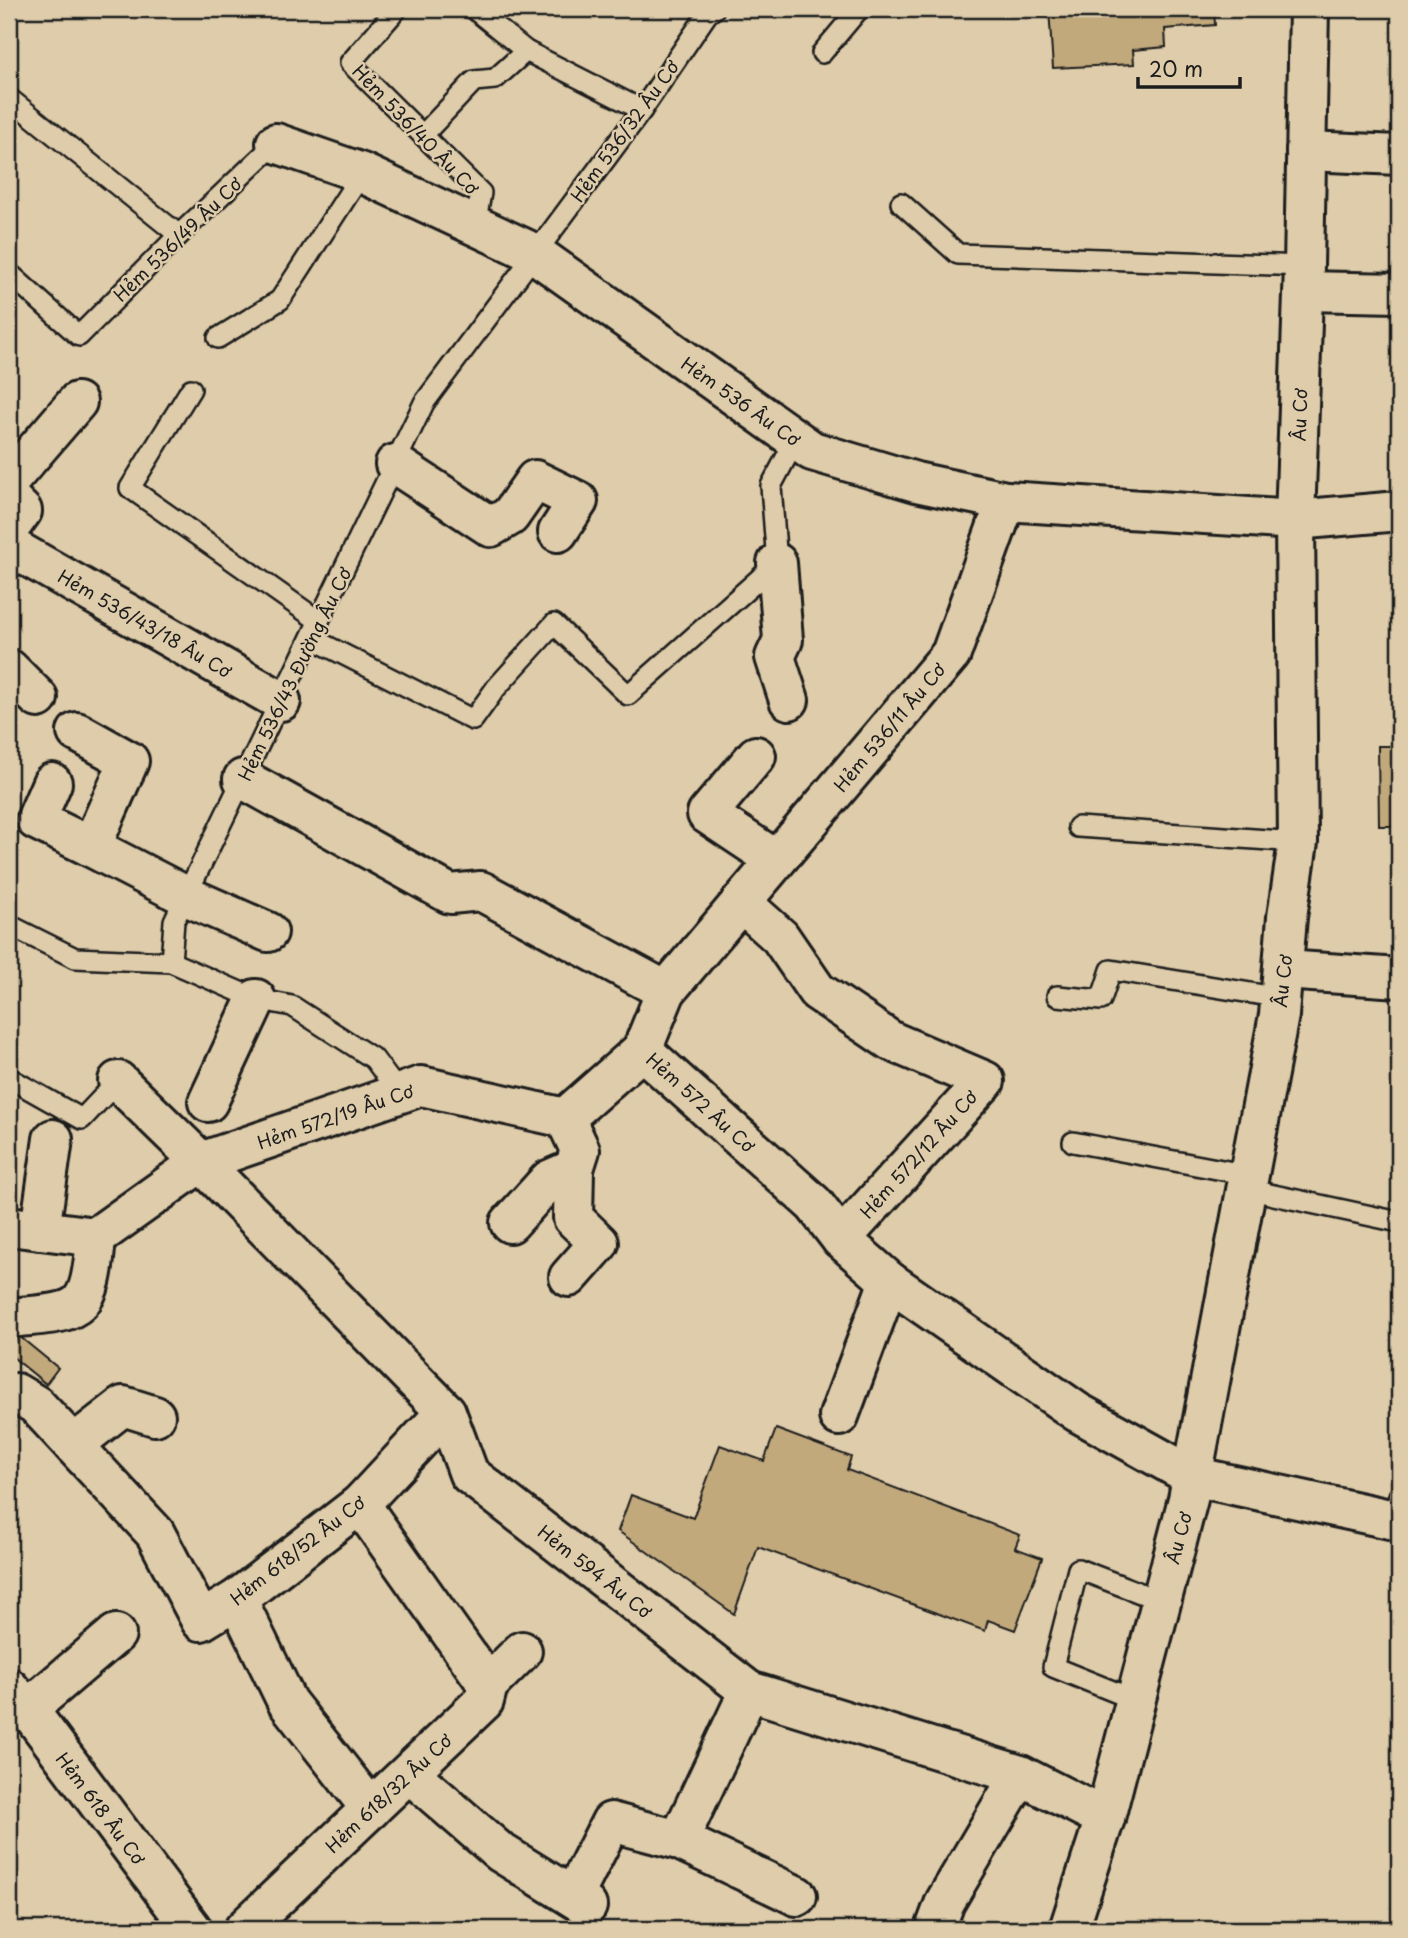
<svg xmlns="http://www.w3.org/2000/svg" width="1408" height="1938" viewBox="0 0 1408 1938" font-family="'Playpen Sans',sans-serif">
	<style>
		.building { fill: #c1a97c; stroke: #1c1c1c; stroke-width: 2 }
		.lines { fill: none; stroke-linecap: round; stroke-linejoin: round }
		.service-casing { stroke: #1c1c1c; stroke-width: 24 }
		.minor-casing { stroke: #1c1c1c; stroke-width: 44 }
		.tertiary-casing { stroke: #1c1c1c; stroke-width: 44 }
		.secondary-casing { stroke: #1c1c1c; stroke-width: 44 }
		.service { stroke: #deccaa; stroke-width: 19 }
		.minor { stroke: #deccaa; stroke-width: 38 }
		.tertiary { stroke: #deccaa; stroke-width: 38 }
		.secondary { stroke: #deccaa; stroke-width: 38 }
		.labels { text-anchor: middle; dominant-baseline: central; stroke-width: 5; stroke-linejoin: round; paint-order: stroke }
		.street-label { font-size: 18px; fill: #1c1c1c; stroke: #deccaa }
	</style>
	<rect width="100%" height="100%" fill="#deccaa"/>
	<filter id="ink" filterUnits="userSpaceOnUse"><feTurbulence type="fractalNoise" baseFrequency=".0143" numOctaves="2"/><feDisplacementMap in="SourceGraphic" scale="14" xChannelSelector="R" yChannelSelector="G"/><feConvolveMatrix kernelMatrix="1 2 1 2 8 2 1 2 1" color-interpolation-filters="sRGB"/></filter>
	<g filter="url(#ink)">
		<!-- building -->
		<g class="building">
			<polygon points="1049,9 1214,9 1215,25 1165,29 1166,47 1133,50 1134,64 1053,68"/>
			<polygon points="1378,746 1399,746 1399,826 1379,826"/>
			<polygon points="19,1336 58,1368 46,1384 9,1354 9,1349"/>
			<polygon points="776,1429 851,1457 847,1470 1020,1535 1015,1548 1042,1558 1015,1630 988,1620 985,1631 758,1547 734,1614 618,1531 631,1495 693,1518 720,1445 764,1461"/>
		</g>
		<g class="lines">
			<defs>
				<g id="service">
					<polyline points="397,9 350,63 481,193 475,225"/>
					<polyline points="474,9 526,51 642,110"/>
					<polyline points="822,53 859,9"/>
					<polyline points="10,99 179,235"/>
					<polyline points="423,135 474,81 495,79 526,51"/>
					<polyline points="901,203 958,254 1304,266"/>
					<polyline points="9,273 79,336 179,235 276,143"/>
					<polyline points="218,338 280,300 362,173"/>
					<polyline points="191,389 130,488 319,621"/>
					<polyline points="311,638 473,720 496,688 554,624 628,695 777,563 771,486 796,439"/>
					<polyline points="1078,827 1298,842"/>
					<polyline points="9,925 75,958 171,962 174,921 424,403 642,110 708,13 714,9"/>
					<polyline points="171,962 256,999 292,1006 374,1059 399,1093"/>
					<polyline points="1057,996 1101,1000 1111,970 1281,998"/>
					<polyline points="9,1081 11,1079 82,1119 118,1081"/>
					<polyline points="1073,1142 1249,1175"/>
					<polyline points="1246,1189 1399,1222"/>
					<polyline points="1394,1520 1399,1496"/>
					<polyline points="1135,1700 1053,1667 1078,1569 1161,1601"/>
				</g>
				<g id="minor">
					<polyline points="276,143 362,173 534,253 812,451 916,482 1006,501 1295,520 1399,511"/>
					<polyline points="1306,151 1399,155"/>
					<polyline points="1304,291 1399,293"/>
					<polyline points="395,464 491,527 510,516 535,480 578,501 558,532"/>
					<polyline points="9,481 77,402"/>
					<polyline points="9,498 22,511 9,529"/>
					<polyline points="9,546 281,701"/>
					<polyline points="777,563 783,640 775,657 789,700"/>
					<polyline points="9,669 38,698"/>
					<polyline points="77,732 129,761 91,847 186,896 268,932"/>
					<polyline points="756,756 707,814 776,860"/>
					<polyline points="243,779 450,894 481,891 666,991 642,1050 814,1204 841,1239 889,1281 1077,1412 1192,1476 1399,1521"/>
					<polyline points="52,783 36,820 91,847"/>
					<polyline points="741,902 780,937 817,991 891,1041 985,1081 841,1239"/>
					<polyline points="666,991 951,654 1006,501"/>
					<polyline points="118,1081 201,1162 421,1086 565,1118 642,1050"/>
					<polyline points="208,1102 256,999"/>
					<polyline points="565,1118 580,1150 574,1169 573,1218 599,1243 569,1277"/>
					<polyline points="510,1223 549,1180 574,1169"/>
					<polyline points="9,1226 96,1237 201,1162 446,1412 469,1474 749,1691 1020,1775 1105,1818"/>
					<polyline points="40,1230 53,1139"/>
					<path d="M9,1318C81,1311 90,1316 96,1237"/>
					<polyline points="9,1395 16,1393 36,1405 155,1533 201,1621 237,1599 360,1504 446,1412"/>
					<polyline points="839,1416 889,1281"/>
					<polyline points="73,1445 123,1406 155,1416"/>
					<polyline points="360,1504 488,1685"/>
					<polyline points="237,1599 287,1702 371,1809"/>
					<polyline points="9,1688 28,1709 192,1929"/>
					<polyline points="749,1691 679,1840 797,1896"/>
					<polyline points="28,1709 116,1634"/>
					<polyline points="409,1773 500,1852 587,1906"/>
					<polyline points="573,1897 611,1822 679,1840"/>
					<polyline points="244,1929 484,1701 488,1685 522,1651"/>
					<polyline points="935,1929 945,1902 1020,1775"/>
				</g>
				<polyline id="tertiary" points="1284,970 1399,978"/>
				<polyline id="secondary" points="1069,1929 1105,1818 1188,1499 1279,1015 1287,917 1298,842 1295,520 1304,266 1309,9"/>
			</defs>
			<!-- service casing -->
			<use href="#service" class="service-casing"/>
			<!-- minor casing -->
			<use href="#minor" class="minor-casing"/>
			<!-- tertiary casing -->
			<use href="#tertiary" class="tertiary-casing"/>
			<!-- secondary casing -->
			<use href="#secondary" class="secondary-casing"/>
			<!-- service -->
			<use href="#service" class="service"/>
			<!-- minor -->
			<use href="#minor" class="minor"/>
			<!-- tertiary -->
			<use href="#tertiary" class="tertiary"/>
			<!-- secondary -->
			<use href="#secondary" class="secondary"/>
		</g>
	</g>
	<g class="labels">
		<!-- street labels -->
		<g class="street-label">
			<text transform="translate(416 129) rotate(46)">Hẻm 536/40 Âu Cơ</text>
			<text transform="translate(624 131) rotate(-54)">Hẻm 536/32 Âu Cơ</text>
			<text transform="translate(177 239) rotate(-44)">Hẻm 536/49 Âu Cơ</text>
			<text transform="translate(741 401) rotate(35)">Hẻm 536 Âu Cơ</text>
			<text transform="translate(1299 415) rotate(-88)">Âu Cơ</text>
			<text transform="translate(145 623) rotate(30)">Hẻm 536/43/18 Âu Cơ</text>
			<text transform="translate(294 674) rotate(-64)">Hẻm 536/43 Đường Âu Cơ</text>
			<text transform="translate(889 727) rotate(-50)">Hẻm 536/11 Âu Cơ</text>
			<text transform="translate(1282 981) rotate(-84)">Âu Cơ</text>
			<text transform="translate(701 1102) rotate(42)">Hẻm 572 Âu Cơ</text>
			<text transform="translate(335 1116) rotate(-19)">Hẻm 572/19 Âu Cơ</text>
			<text transform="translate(918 1154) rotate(-48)">Hẻm 572/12 Âu Cơ</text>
			<text transform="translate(1178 1538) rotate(-75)">Âu Cơ</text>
			<text transform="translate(297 1550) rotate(-38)">Hẻm 618/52 Âu Cơ</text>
			<text transform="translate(595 1571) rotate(38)">Hẻm 594 Âu Cơ</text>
			<text transform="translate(388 1793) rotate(-43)">Hẻm 618/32 Âu Cơ</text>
			<text transform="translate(101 1808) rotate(53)">Hẻm 618 Âu Cơ</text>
		</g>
	</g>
	<!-- margin -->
	<rect width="1408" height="1938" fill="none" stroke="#deccaa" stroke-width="35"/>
	<rect x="18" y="18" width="1373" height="1903" fill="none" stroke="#1c1c1c" stroke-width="2.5" filter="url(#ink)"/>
	<!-- scale -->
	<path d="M1138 77v10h102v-10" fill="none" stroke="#1c1c1c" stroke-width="3.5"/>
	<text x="1149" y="77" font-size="21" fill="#1c1c1c" stroke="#deccaa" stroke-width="5" paint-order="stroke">20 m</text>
</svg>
